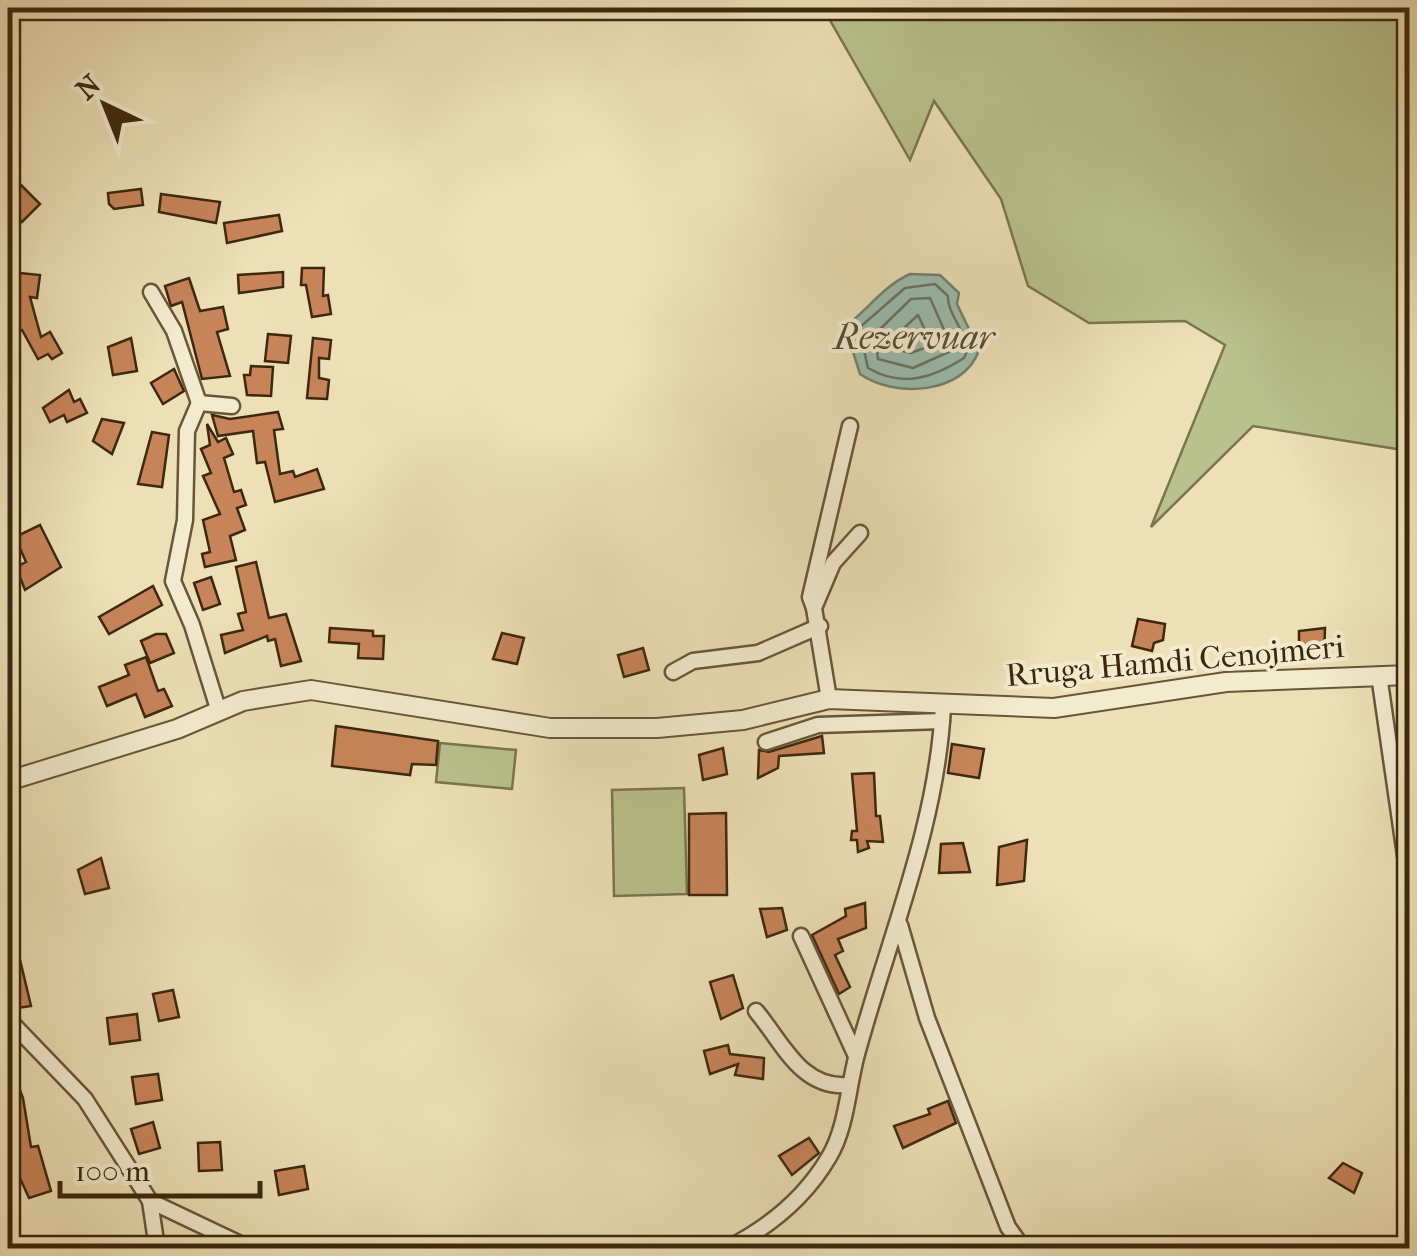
<svg xmlns="http://www.w3.org/2000/svg" width="1417" height="1256" viewBox="0 0 1417 1256" font-family="'IM FELL French Canon',serif">
	<style>
		.green { fill: #b9c28d; stroke: #7b754e; stroke-width: 2.5 }
		.water { fill: #99bdae; stroke: #74816e; stroke-width: 2.5 }
		.lines { fill: none; stroke-linecap: round; stroke-linejoin: round }
		.shore { stroke: #6b725e; stroke-width: 2.5 }
		.building { fill: #c78459; stroke: #3d280e; stroke-width: 2.5 }
		.minor-casing { stroke: #695638; stroke-width: 19 }
		.tertiary-casing { stroke: #695638; stroke-width: 22 }
		.minor { stroke: #f3ebd0; stroke-width: 14 }
		.tertiary { stroke: #f3ebd0; stroke-width: 18 }
		.labels { text-anchor: middle; dominant-baseline: central; stroke-width: 8; stroke-linejoin: round; paint-order: stroke }
		.street-label { font-size: 32px; fill: #3d280e; stroke: #f3ebd0 }
		.water-label { font-size: 35px; font-style: italic; fill: #544d36; stroke: #f3ebd0 }
	</style>
	<rect width="100%" height="100%" fill="#ede0b6"/>
	<filter id="stains"><feTurbulence type="fractalNoise" baseFrequency=".002" numOctaves="4"/><feColorMatrix values="0 0 0 0 .2 0 0 0 0 .09 0 0 0 0 .02 0 0 0 .5 -.17"/></filter>
	<radialGradient id="worn" r=".72"><stop offset=".6" stop-color="#630" stop-opacity="0"/><stop offset="1" stop-color="#630" stop-opacity=".3"/></radialGradient>
	<!-- green -->
	<g class="green">
		<polygon points="823,8 1409,8 1409,451 1253,426 1151,527 1225,345 1185,321 1089,323 1028,286 1001,199 934,101 910,160"/>
		<polygon points="440,743 516,750 512,789 436,782"/>
		<polygon points="684,788 687,894 614,896 612,790"/>
	</g>
	<!-- water -->
	<path class="water" d="M910,274L940,275L959,293L957,304L979,350C964,395 894,398 860,374L847,333L852,321C869,307 887,284 910,274Z"/>
	<g class="lines">
		<!-- shore -->
		<g class="shore">
			<path d="M935,284L948,296C947,317 975,340 964,358C933,378 902,388 868,368L859,328L905,288Z"/>
			<polygon points="930,298 953,350 913,368 878,359 875,334 911,299"/>
			<polygon points="918,315 932,345 911,353 892,348 890,341"/>
		</g>
	</g>
	<!-- building -->
	<g class="building">
		<polygon points="21,185 40,204 22,222 18,218 8,232 8,199"/>
		<polygon points="141,189 143,205 114,209 109,204 108,193"/>
		<polygon points="161,194 220,202 216,223 159,212"/>
		<polygon points="279,215 282,231 227,243 224,223"/>
		<polygon points="302,268 324,268 323,296 328,295 331,314 312,317 306,285 301,285"/>
		<polygon points="283,272 283,287 239,293 238,275"/>
		<polygon points="20,273 40,275 37,298 30,297 41,337 50,332 62,353 52,359 48,354 38,359 22,330 16,332 11,313"/>
		<polygon points="189,278 200,311 223,307 228,329 217,332 230,376 202,379 182,302 171,306 165,286"/>
		<polygon points="268,334 291,336 288,363 265,361"/>
		<polygon points="131,338 137,371 113,375 108,347"/>
		<polygon points="313,338 331,340 329,359 319,358 319,378 329,380 327,399 307,398"/>
		<polygon points="251,366 273,367 271,396 247,395 244,375 250,375"/>
		<polygon points="174,369 184,391 163,404 151,383"/>
		<polygon points="69,390 74,402 80,399 87,413 67,422 64,415 50,422 43,408"/>
		<polygon points="278,412 283,429 274,430 280,474 293,471 295,477 317,469 324,489 275,502 265,462 257,463 253,431 218,436 212,415 230,419"/>
		<polygon points="102,419 124,423 112,454 93,441"/>
		<polygon points="207,424 218,442 226,438 233,454 224,458 234,492 241,490 246,505 237,508 245,530 230,536 236,560 205,567 202,554 210,552 203,520 220,514 203,476 211,473 201,449 210,445"/>
		<polygon points="152,432 169,435 162,487 138,484"/>
		<polygon points="40,525 61,567 25,590 16,567 26,562 15,537"/>
		<polygon points="256,562 269,618 286,614 301,661 281,666 275,639 268,641 267,636 225,653 221,635 243,630 238,614 246,612 236,567"/>
		<polygon points="211,577 220,604 203,610 194,583"/>
		<polygon points="153,586 162,605 109,634 99,617"/>
		<polygon points="1138,619 1165,624 1163,640 1154,643 1152,651 1132,646"/>
		<polygon points="330,628 373,631 373,636 384,636 383,659 358,658 359,644 329,642"/>
		<polygon points="1325,628 1324,658 1299,656 1299,631"/>
		<polygon points="502,633 524,638 517,664 493,659"/>
		<polygon points="156,634 166,634 174,653 150,663 141,641"/>
		<polygon points="643,648 649,670 624,677 618,655"/>
		<polygon points="146,657 158,691 164,689 172,706 145,717 136,694 107,706 99,687 129,675 125,665"/>
		<polygon points="336,726 438,741 436,765 412,764 410,775 332,766"/>
		<polygon points="822,736 824,753 779,756 778,768 758,778 759,750 769,752"/>
		<polygon points="952,744 984,749 979,778 948,773"/>
		<polygon points="723,748 727,774 703,780 699,755"/>
		<polygon points="874,773 876,816 880,816 883,842 867,841 869,848 858,852 857,840 851,840 852,831 857,831 852,774"/>
		<polygon points="726,813 727,895 689,895 689,814"/>
		<polygon points="1027,840 1024,881 997,885 999,847"/>
		<polygon points="963,843 970,872 939,873 941,844"/>
		<polygon points="101,858 109,888 85,894 78,870"/>
		<polygon points="865,903 866,928 838,939 843,951 835,955 850,987 839,994 812,935 846,916 845,909"/>
		<polygon points="782,908 787,930 767,937 760,909"/>
		<polygon points="8,922 11,922 31,1006 17,1008 8,968"/>
		<polygon points="733,975 743,1008 721,1019 710,982"/>
		<polygon points="173,990 179,1017 159,1021 153,994"/>
		<polygon points="137,1014 140,1040 110,1044 107,1018"/>
		<polygon points="728,1045 730,1054 764,1058 763,1079 735,1075 738,1064 710,1074 704,1051"/>
		<polygon points="8,1059 23,1098 31,1147 38,1146 51,1191 29,1198 8,1152"/>
		<polygon points="158,1074 162,1100 136,1104 132,1077"/>
		<polygon points="948,1101 956,1123 903,1148 894,1126 930,1114 928,1109"/>
		<polygon points="153,1122 160,1148 139,1154 131,1129"/>
		<polygon points="809,1138 819,1153 792,1175 779,1156"/>
		<polygon points="220,1142 222,1170 199,1171 198,1143"/>
		<polygon points="1343,1163 1362,1173 1354,1193 1329,1178"/>
		<polygon points="304,1166 308,1189 279,1195 275,1171"/>
	</g>
	<g class="lines">
		<defs>
			<g id="minor">
				<polyline points="8,13 15,8"/>
				<polyline points="151,292 174,331 199,403"/>
				<polyline points="199,403 187,431 185,520 173,581 192,625 219,712"/>
				<polyline points="199,403 232,406"/>
				<polyline points="814,608 810,597 850,426"/>
				<polyline points="673,672 693,661 758,653 820,626"/>
				<polyline points="1379,675 1410,890"/>
				<polyline points="829,699 814,608 833,563 860,533"/>
				<polyline points="766,742 818,725 942,721"/>
				<polyline points="900,925 927,1018 1008,1227 1023,1248"/>
				<polyline points="801,936 856,1056"/>
				<path d="M756,1011C783,1043 801,1089 848,1085"/>
				<polyline points="8,1019 85,1099 150,1201 249,1248"/>
				<polyline points="150,1201 157,1248"/>
				<path d="M728,1248C769,1227 805,1198 829,1157C848,1125 848,1082 859,1047C890,935 938,822 943,705"/>
			</g>
			<polyline id="tertiary" points="8,781 177,729 243,701 311,690 550,728 657,728 743,720 829,699 1054,708 1226,682 1410,675"/>
		</defs>
		<!-- minor casing -->
		<use href="#minor" class="minor-casing"/>
		<!-- tertiary casing -->
		<use href="#tertiary" class="tertiary-casing"/>
		<!-- minor -->
		<use href="#minor" class="minor"/>
		<!-- tertiary -->
		<use href="#tertiary" class="tertiary"/>
	</g>
	<g class="labels">
		<!-- street labels -->
		<g class="street-label">
			<text transform="translate(1175 661) rotate(-5)">Rruga Hamdi Cenojmeri</text>
		</g>
		<!-- water labels -->
		<g class="water-label">
			<text x="914" y="337">Rezervuar</text>
		</g>
	</g>
	<!-- margin -->
	<rect width="1417" height="1256" fill="none" stroke="#ede0b6" stroke-width="40"/>
	<rect x="10" y="10" width="1397" height="1236" fill="none" stroke="#3d280e" stroke-width="5"/>
	<rect x="20" y="20" width="1377" height="1216" fill="none" stroke="#3d280e" stroke-width="2.5"/>
	<!-- north arrow -->
	<g transform="translate(105 105) rotate(317)" stroke="#f3ebd0" stroke-width="8" paint-order="stroke">
	<path d="M0-8L18 38L0 25L-18 38Z" fill="#3d280e"/>
	<text y="-15" font-size="28" font-weight="bold" text-anchor="middle" fill="#3d280e">N</text>
	</g>
	<!-- scale -->
	<path d="M60 1181v15h200v-15" fill="none" stroke="#3d280e" stroke-width="5"/>
	<text x="75" y="1181" font-size="30" fill="#3d280e" stroke="#f3ebd0" stroke-width="8" paint-order="stroke">100 m</text>
	<rect width="100%" height="100%" filter="url(#stains)"/>
	<rect width="100%" height="100%" fill="url(#worn)"/>
</svg>
